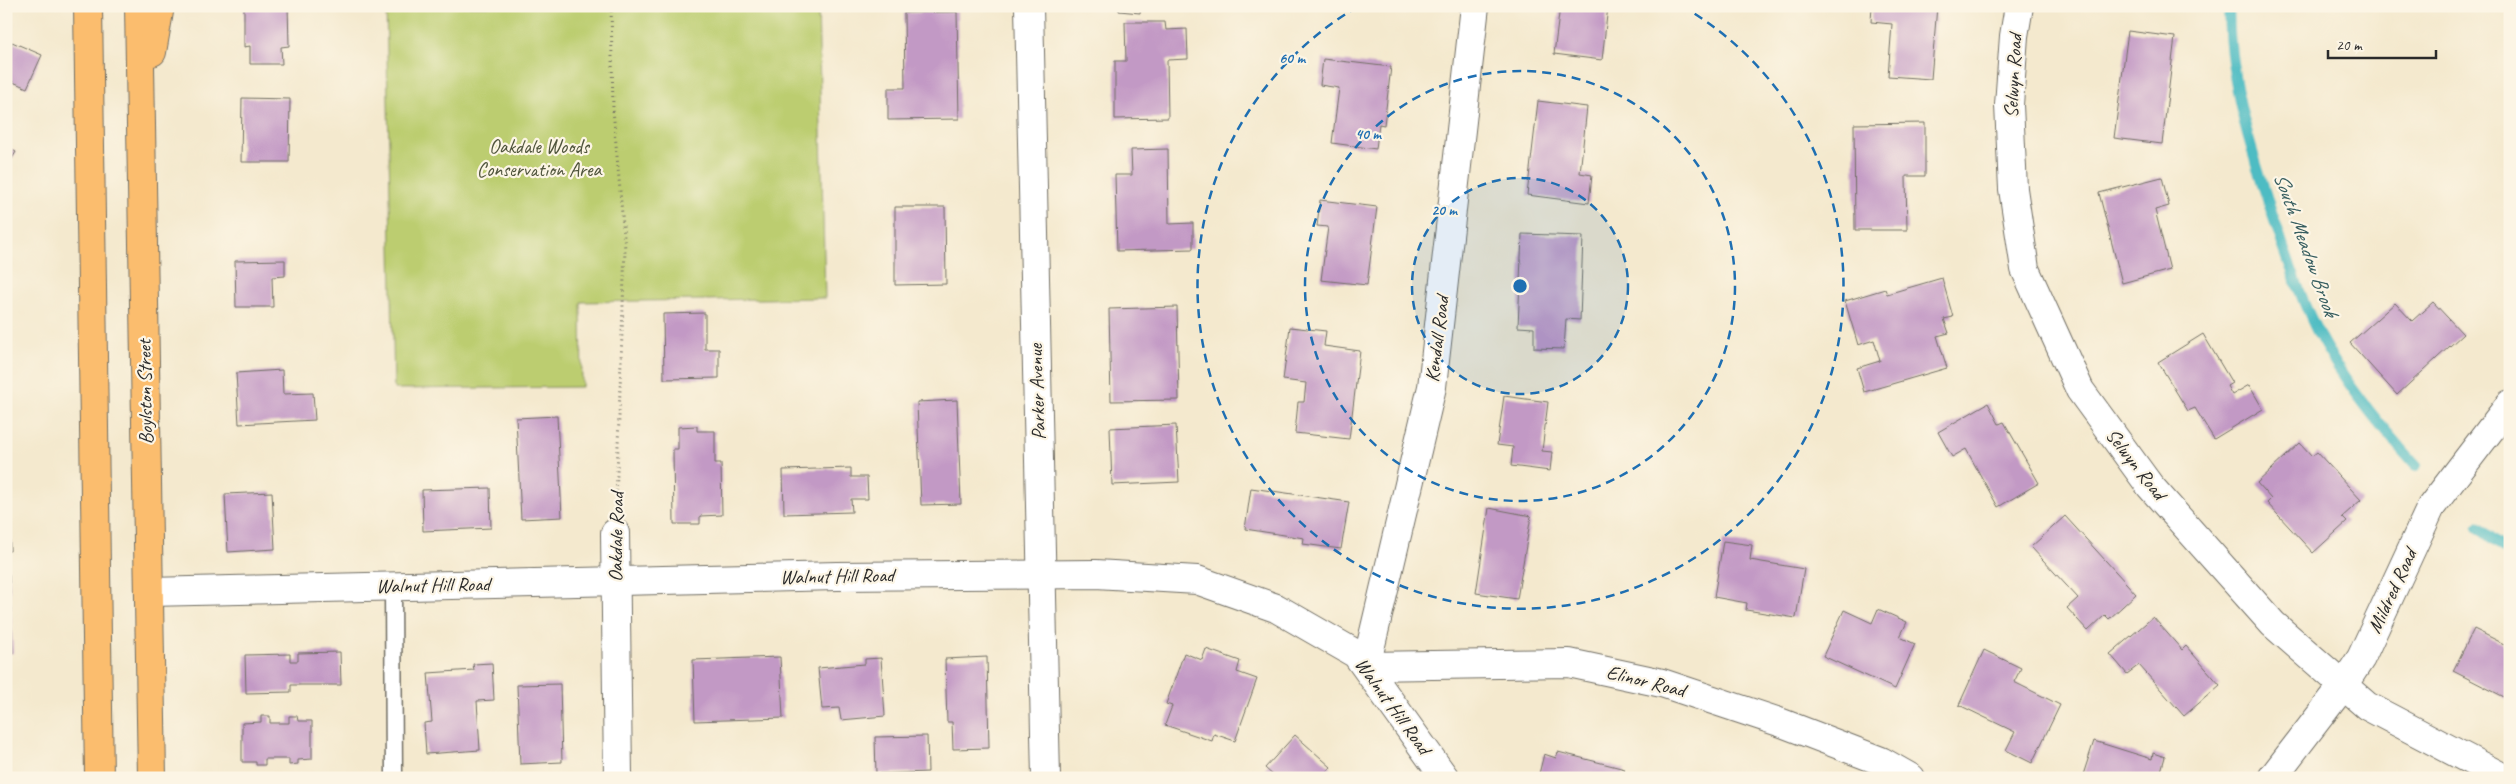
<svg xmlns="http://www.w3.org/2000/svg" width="2516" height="784" viewBox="0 0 2516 784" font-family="Caveat,sans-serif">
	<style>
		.green { fill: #bccd70; stroke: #747c4e }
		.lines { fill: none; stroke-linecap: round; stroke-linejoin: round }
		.stream { stroke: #4dbcc3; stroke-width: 11 }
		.building { fill: #c299c5 }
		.service-casing { stroke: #716e64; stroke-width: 19 }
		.minor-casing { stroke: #716e64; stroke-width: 30 }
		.trunk-casing { stroke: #716e64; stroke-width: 30 }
		.path { stroke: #716e64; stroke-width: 3; stroke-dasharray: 1 4; stroke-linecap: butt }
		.service { stroke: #fff; stroke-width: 16 }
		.minor { stroke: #fff; stroke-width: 28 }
		.trunk { stroke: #fbbd6e; stroke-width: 28 }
		.ring { fill: none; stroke: #1f6fb2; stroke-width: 2.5; stroke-dasharray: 9 6 }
		.labels { text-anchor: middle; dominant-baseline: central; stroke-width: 4.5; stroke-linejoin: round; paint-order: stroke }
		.street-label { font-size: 20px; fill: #2b2b2b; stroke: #fcf5e5 }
		.park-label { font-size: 20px; fill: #4f543c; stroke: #fcf5e5 }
		.water-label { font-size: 21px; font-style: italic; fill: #375e60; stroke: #fcf5e5 }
		.centre { fill: #1f6fb2; stroke: #fcf5e5; stroke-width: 2.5 }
		.ring-label { font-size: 15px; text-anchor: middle; font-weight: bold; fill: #1f6fb2; stroke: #fcf5e5; stroke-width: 4.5; stroke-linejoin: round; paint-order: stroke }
	</style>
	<rect width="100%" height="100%" fill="#fcf5e5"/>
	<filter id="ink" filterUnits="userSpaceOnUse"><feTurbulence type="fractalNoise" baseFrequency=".02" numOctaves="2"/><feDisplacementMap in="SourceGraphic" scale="10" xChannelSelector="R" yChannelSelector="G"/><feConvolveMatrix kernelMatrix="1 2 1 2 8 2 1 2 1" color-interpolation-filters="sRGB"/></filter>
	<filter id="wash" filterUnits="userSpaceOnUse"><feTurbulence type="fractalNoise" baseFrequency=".0096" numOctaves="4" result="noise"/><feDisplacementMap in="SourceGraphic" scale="20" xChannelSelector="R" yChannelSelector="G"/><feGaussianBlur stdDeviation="1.12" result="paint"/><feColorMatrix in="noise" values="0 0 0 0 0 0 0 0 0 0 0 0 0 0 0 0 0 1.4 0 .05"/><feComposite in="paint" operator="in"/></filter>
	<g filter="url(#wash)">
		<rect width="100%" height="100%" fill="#f4e9ce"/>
		<!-- green -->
		<polygon class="green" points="386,6 818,6 825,298 581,302 582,387 394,389"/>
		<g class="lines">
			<!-- stream -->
			<g class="stream">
				<path d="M2229,6C2227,84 2257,169 2282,243C2295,279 2308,318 2328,351C2352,392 2384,430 2416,466"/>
				<polyline points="2478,527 2510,553"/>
			</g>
		</g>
		<g id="blocks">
			<!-- building -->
			<g class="building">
				<polygon points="244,6 288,6 289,46 281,47 282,64 250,64 250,46 244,47"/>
				<polygon points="1119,6 1141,6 1140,13 1119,11"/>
				<polygon points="1560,6 1608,6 1602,60 1554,54"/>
				<polygon points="1872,6 1937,6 1931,79 1888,76 1892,24 1871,22"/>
				<polygon points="957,12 959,119 888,120 888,88 905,88 904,13"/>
				<polygon points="1125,22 1165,22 1166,30 1187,29 1188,59 1167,60 1168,118 1115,119 1115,61 1126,61"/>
				<polygon points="2128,31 2175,37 2162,144 2114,138"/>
				<polygon points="12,42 42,55 27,88 6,79 6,55"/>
				<polygon points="1323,59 1391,67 1384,125 1379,124 1376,149 1332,143 1339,88 1320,85"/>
				<polygon points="242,98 290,99 289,162 241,162"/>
				<polygon points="1538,101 1587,107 1580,173 1592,175 1589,203 1527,195"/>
				<polygon points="1925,123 1925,176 1906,176 1907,230 1855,230 1854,124"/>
				<polygon points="6,146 16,152 6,168"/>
				<polygon points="1168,149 1169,224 1193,223 1193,249 1117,251 1115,175 1132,175 1131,150"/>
				<polygon points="2162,177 2169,206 2155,210 2170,270 2122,283 2099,193"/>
				<polygon points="1320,200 1377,207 1367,285 1321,280 1328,227 1317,226"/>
				<polygon points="895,207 945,207 946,284 895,285"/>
				<polygon points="1522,234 1583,236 1580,320 1566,319 1564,349 1534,348 1534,328 1518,327"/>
				<polygon points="285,260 285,276 272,277 273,307 236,307 235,261"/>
				<polygon points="1942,278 1953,317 1944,319 1949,333 1937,336 1947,368 1864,392 1857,368 1880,361 1874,340 1858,345 1845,301 1885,289 1887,294"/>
				<polygon points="2433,302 2463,334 2397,395 2350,343 2395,303 2412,321"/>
				<polygon points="1177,307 1179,400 1111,401 1109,309"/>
				<polygon points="705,313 705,349 719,349 719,378 664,379 663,314"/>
				<polygon points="1290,327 1326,331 1324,346 1360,351 1349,439 1295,433 1298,402 1304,402 1306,383 1283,380"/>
				<polygon points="2203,334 2232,383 2227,386 2232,395 2249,385 2263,409 2214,439 2195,408 2188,411 2158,362"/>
				<polygon points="282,370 283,394 313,393 315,420 239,424 236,373"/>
				<polygon points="1504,396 1548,402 1542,451 1552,452 1550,471 1511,466 1513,447 1497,445"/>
				<polygon points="957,400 961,504 921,505 917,402"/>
				<polygon points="1988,403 1999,424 2004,422 2039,483 1998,507 1966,449 1952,457 1938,432"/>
				<polygon points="557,416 562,517 521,519 516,418"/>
				<polygon points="1176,425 1179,482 1112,485 1110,428"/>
				<polygon points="697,426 697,431 715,431 715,463 721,463 722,515 700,516 700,524 674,524 673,449 678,449 678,427"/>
				<polygon points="2300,443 2312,456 2317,452 2361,500 2342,517 2347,522 2313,553 2267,503 2271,499 2257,483"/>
				<polygon points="851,468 851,477 867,477 868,499 851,499 852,512 784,514 783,470"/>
				<polygon points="490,488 491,528 423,531 422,490"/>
				<polygon points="1251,488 1349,502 1341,549 1303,544 1304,538 1245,529"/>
				<polygon points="272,492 275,549 228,552 225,494"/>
				<polygon points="6,505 9,505 10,551 6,551"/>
				<polygon points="1489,508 1531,516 1517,599 1476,593"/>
				<polygon points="2065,516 2136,594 2109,619 2105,615 2088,631 2067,608 2078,598 2031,547"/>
				<polygon points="1723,541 1752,545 1750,560 1804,569 1796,618 1746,610 1747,603 1714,597"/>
				<polygon points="6,574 9,574 13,653 6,654"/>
				<polygon points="1878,609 1907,622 1900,637 1915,644 1895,689 1823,656 1844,610 1872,623"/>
				<polygon points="2153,617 2182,650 2186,646 2220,685 2184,716 2139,665 2127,674 2110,654"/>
				<polygon points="2474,629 2506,645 2510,638 2510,700 2453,671"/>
				<polygon points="1206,649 1240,661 1237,672 1257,679 1235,741 1214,734 1212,741 1165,725 1172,706 1166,704 1184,653 1202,660"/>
				<polygon points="1984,650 2021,668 2014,682 2060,705 2032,763 2006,750 2015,732 1959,705"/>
				<polygon points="340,652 341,685 291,685 291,692 246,693 245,655 290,654 290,661 298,661 298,653"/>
				<polygon points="780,657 783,718 695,721 693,660"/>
				<polygon points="987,657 989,748 953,749 952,722 947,722 945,659"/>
				<polygon points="881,658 885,716 841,720 839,708 822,709 818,668 865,664 865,659"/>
				<polygon points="492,663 494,700 477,701 480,750 426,754 424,723 432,722 428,673 474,670 473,664"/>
				<polygon points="560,684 562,762 520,764 517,685"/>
				<polygon points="261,716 270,716 270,723 289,723 289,716 297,716 298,721 312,721 312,759 298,760 298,764 289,765 289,759 265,759 265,765 256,765 256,762 242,762 242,723 261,722"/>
				<polygon points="1295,735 1331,767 1322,778 1276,778 1265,768"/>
				<polygon points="927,736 928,772 876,774 875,737"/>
				<polygon points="2094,741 2152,759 2153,753 2165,757 2159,778 2082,778"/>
				<polygon points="1558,752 1625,769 1622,778 1538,778 1544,754 1556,758"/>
			</g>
		</g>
	</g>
	<g filter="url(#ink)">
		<use href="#blocks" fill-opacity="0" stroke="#716e64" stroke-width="1"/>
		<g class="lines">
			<defs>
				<polyline id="service" points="393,586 394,778"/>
				<g id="minor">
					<polyline points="1029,6 1046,778"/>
					<polyline points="1475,6 1432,387 1366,666 1569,663 1662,683 1782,723 1881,761 1911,778"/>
					<polyline points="2019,6 2014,36 2009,105 2013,189 2025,269 2080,390 2150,486 2273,624 2367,706 2504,778"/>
					<polyline points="615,533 618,778"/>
					<polyline points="149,592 837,576 1096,574 1197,580 1276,608 1356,654 1445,778"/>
					<polyline points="2272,778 2342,687 2361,658 2431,507 2510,404"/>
				</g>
				<g id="trunk">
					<polyline points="88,6 99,778"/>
					<polyline points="139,6 152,778"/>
					<polyline points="152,52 160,6"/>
				</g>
			</defs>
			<!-- service casing -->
			<use href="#service" class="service-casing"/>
			<!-- minor casing -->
			<use href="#minor" class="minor-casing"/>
			<!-- trunk casing -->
			<use href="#trunk" class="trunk-casing"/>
			<!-- path -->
			<polyline class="path" points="611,6 613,109 625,249 616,502"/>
			<!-- service -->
			<use href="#service" class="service"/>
			<!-- minor -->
			<use href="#minor" class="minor"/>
			<!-- trunk -->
			<use href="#trunk" class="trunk"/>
		</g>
	</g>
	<!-- distance rings -->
	<circle cx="1520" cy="286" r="108" fill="#1f6fb2" fill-opacity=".12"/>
	<g class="ring">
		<circle cx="1520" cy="286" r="108"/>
		<circle cx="1520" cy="286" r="215"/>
		<path d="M1682 6A323 323 0 1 1 1359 6"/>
	</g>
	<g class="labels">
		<!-- street labels -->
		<g class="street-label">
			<text transform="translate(2013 76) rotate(-87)">Selwyn Road</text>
			<text transform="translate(1437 339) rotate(-83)">Kendall Road</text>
			<text transform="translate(145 392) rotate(-91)">Boylston Street</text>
			<text transform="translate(1037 392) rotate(-92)">Parker Avenue</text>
			<text transform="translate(2136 464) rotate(52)">Selwyn Road</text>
			<text transform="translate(616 537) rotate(-89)">Oakdale Road</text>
			<text transform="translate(837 576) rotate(-1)">Walnut Hill Road</text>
			<text transform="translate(433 585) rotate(-1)">Walnut Hill Road</text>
			<text transform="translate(2392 591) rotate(-65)">Mildred Road</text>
			<text transform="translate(1646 681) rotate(14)">Elinor Road</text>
			<text transform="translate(1393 706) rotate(54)">Walnut Hill Road</text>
		</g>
		<!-- park labels -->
		<g class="park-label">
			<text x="539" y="146">Oakdale Woods<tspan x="539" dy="23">Conservation Area</tspan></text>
		</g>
		<!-- water labels -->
		<g class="water-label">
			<text transform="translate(2306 244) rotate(70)">South Meadow Brook</text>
		</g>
	</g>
	<circle cx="1520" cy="286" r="8" class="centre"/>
	<g class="ring-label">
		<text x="1292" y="63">60 m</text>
		<text x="1368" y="139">40 m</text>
		<text x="1444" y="215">20 m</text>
	</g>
	<!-- margin -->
	<rect width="2516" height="784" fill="none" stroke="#fcf5e5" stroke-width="25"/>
	<!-- scale -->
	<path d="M2328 50v8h108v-8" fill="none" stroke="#2b2b2b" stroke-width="2.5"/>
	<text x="2336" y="50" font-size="15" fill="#2b2b2b" stroke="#fcf5e5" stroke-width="4" paint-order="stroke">20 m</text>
</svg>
